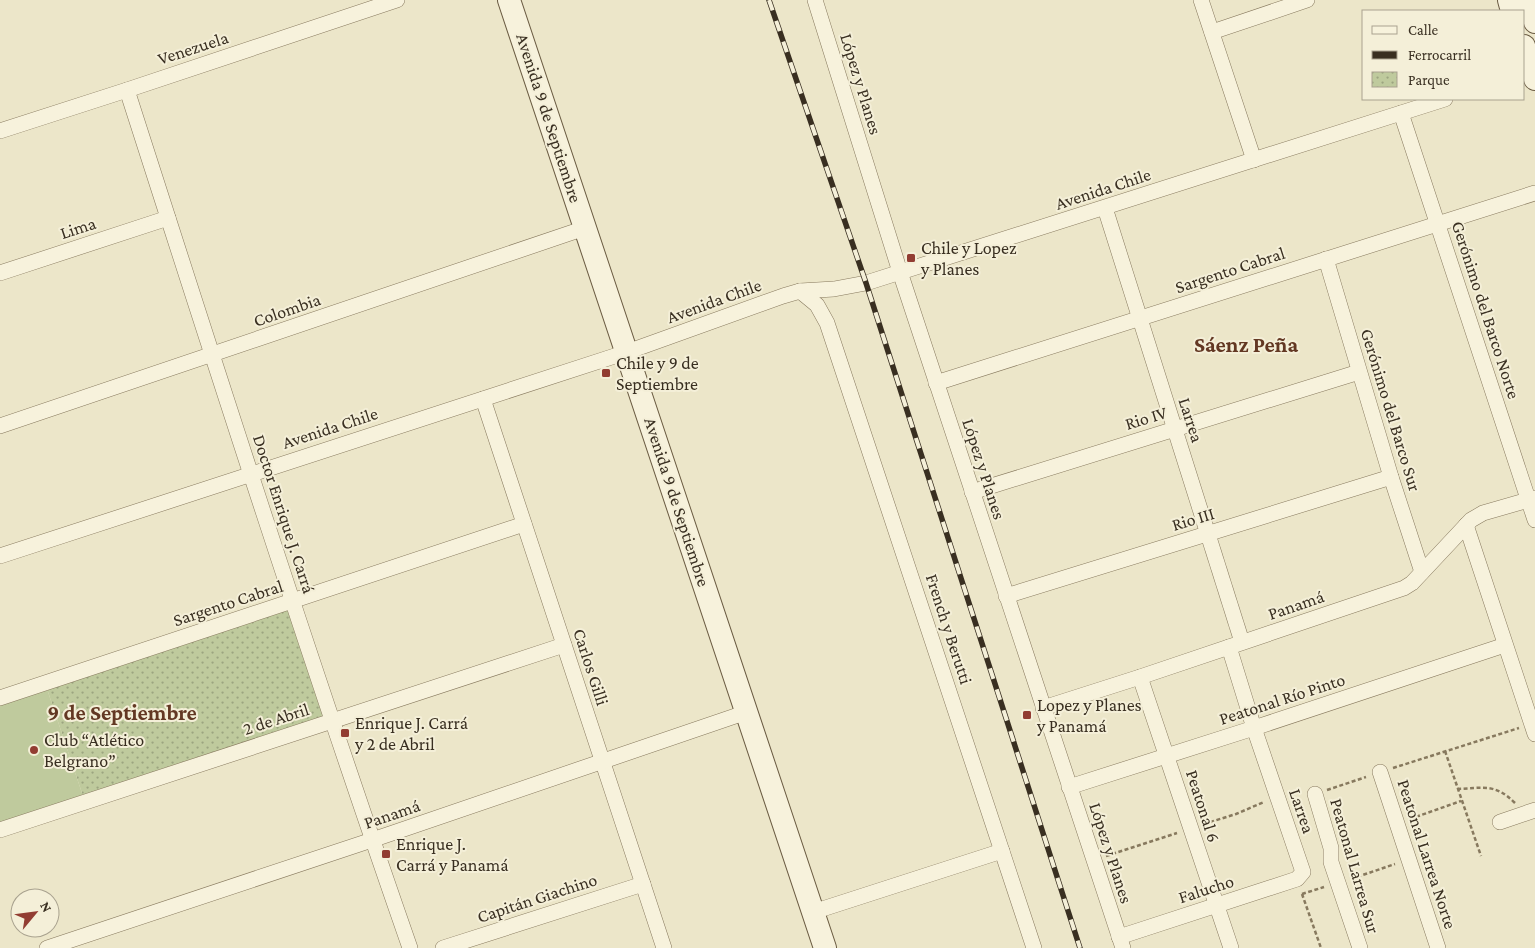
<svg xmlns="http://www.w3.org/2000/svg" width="1535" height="948" viewBox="0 0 1535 948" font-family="'Crimson Pro',serif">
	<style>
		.park { fill: url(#park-dots) }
		.pitch { fill: #bfca9d }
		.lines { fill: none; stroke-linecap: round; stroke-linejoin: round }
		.street-casing { stroke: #87795e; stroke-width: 16 }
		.secondary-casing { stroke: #695a41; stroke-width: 24 }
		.path { stroke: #87795e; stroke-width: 2.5; stroke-dasharray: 4 2.5; stroke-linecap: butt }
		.street { stroke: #f7f2dc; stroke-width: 15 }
		.secondary { stroke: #f7f2dc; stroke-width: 22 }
		.rail-casing { stroke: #392f21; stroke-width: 5.5 }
		.rail { stroke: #f4efd8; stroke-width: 4; stroke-dasharray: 11; stroke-linecap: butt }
		.poi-dot { fill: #923d32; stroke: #f4efd8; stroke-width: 2 }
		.labels { text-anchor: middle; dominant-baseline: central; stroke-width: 4; stroke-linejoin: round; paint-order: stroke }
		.street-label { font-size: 18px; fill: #392f21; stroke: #f4efd8 }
		.poi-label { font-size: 18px; fill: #392f21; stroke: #f4efd8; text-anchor: start }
		.district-label { font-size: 22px; font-weight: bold; fill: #633823; stroke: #f4efd8 }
	</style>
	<defs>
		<pattern id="park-dots" width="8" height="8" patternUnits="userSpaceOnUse" patternTransform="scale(1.25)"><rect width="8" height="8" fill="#bfca9d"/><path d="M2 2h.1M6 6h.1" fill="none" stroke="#9ca480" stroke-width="1.8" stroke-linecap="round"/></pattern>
	</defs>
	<rect width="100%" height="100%" fill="#ece6c9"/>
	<!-- park -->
	<polygon class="park" points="293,601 332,720 85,802 45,683"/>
	<!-- pitch -->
	<polygon class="pitch" points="45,683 85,802 0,830 0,698"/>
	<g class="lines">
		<defs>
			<g id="street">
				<polyline points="815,0 900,272 1123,948"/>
				<polyline points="1201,0 1254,160"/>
				<polyline points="1212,32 1307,0"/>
				<path d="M127,90C219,377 311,664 410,948"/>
				<polyline points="1401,113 1535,520"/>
				<polyline points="0,131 127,90 397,0"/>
				<polyline points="1105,208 1242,642"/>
				<polyline points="1326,259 1391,477 1422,572"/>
				<polyline points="0,273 168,218"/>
				<polyline points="800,291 817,305 827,323 1034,948"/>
				<polyline points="936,383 1535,193"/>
				<polyline points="483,399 664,948"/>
				<polyline points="0,426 585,228"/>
				<polyline points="972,492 1359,372"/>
				<polyline points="1466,525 1535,734"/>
				<polyline points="0,556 627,352 783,296 800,291 834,289 866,283 1445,99"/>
				<polyline points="1006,596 1391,477"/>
				<polyline points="1140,677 1231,948"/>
				<polyline points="0,698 524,524"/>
				<polyline points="1043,708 1140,677 1404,588 1412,583 1471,520 1483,513 1535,498"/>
				<polyline points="1380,772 1438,948"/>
				<polyline points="1069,787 1254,728 1505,645"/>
				<polyline points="1315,794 1331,848 1331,862 1360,948"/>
				<polyline points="1500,822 1535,810"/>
				<polyline points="0,830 564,645"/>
				<polyline points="813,912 1002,851"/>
				<polyline points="1119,937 1297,879 1303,872 1254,728 1229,647"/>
				<polyline points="47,948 372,840 747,712"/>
				<polyline points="443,948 643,884"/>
			</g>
			<g id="secondary">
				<polyline points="509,0 825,948"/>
				<polyline points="1509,0 1512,11"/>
				<polyline points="1528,0 1535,22"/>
				<polyline points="1524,46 1535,79"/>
			</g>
		</defs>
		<!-- street casing -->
		<use href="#street" class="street-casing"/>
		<!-- secondary casing -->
		<use href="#secondary" class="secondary-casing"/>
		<!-- path -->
		<g class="path">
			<polyline points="1445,751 1481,856"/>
			<polyline points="1393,768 1519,728"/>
			<path d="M1457,789C1483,788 1495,783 1515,803"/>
			<polyline points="1327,790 1366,777"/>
			<polyline points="1410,819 1461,801"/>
			<polyline points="1204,824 1236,814 1264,802"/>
			<polyline points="1106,856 1177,833"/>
			<polyline points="1351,879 1395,864"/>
			<polyline points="1302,894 1324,887"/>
			<polyline points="1302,894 1321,948"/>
		</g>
		<!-- street -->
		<use href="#street" class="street"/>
		<!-- secondary -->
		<use href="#secondary" class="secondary"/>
		<defs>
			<polyline id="rail" points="769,0 866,283 1080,948"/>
		</defs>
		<!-- rail casing -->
		<use href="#rail" class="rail-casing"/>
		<!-- rail -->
		<use href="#rail" class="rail"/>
	</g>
	<!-- markers -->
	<g class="poi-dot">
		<rect x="906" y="253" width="10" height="10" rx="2.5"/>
		<rect x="601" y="368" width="10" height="10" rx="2.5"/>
		<rect x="1022" y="710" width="10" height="10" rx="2.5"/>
		<rect x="340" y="728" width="10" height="10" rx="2.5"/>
		<circle cx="34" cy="750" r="5"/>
		<rect x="381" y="849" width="10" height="10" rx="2.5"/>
	</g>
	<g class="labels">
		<!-- street labels -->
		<g class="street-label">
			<text transform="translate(193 48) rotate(-18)">Venezuela</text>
			<text transform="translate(861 84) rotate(73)">López y Planes</text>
			<text transform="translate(549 118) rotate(72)">Avenida 9 de Septiembre</text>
			<text transform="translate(1103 189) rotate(-18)">Avenida Chile</text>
			<text transform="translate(78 228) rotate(-18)">Lima</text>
			<text transform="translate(1230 270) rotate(-18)">Sargento Cabral</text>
			<text transform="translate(714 301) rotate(-20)">Avenida Chile</text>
			<text transform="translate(287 310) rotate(-19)">Colombia</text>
			<text transform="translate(1486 310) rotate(72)">Gerónimo del Barco Norte</text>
			<text transform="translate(1391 410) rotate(73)">Gerónimo del Barco Sur</text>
			<text transform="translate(1146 418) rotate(-17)">Rio IV</text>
			<text transform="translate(1191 420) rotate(72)">Larrea</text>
			<text transform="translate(330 428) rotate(-18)">Avenida Chile</text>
			<text transform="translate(984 469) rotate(72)">López y Planes</text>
			<text transform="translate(677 502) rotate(72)">Avenida 9 de Septiembre</text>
			<text transform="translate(284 514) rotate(72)">Doctor Enrique J. Carrá</text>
			<text transform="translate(1193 519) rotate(-17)">Rio III</text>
			<text transform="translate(228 603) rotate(-18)">Sargento Cabral</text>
			<text transform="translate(1296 605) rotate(-19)">Panamá</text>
			<text transform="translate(949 629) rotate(72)">French y Berutti</text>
			<text transform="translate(591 667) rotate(72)">Carlos Gilli</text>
			<text transform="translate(1282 699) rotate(-18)">Peatonal Río Pinto</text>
			<text transform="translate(276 719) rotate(-18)">2 de Abril</text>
			<text transform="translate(1203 806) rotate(72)">Peatonal 6</text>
			<text transform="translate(1302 811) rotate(71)">Larrea</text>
			<text transform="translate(392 814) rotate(-19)">Panamá</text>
			<text transform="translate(1111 853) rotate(72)">López y Planes</text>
			<text transform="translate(1427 854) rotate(72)">Peatonal Larrea Norte</text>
			<text transform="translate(1355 866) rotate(74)">Peatonal Larrea Sur</text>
			<text transform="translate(1206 889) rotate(-18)">Falucho</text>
			<text transform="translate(537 898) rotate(-18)">Capitán Giachino</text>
		</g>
		<!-- poi labels -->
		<g class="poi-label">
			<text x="921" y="248">Chile y Lopez<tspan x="921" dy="21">y Planes</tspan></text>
			<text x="616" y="363">Chile y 9 de<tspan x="616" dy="21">Septiembre</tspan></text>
			<text x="1037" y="705">Lopez y Planes<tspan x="1037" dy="21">y Panamá</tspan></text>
			<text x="355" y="723">Enrique J. Carrá<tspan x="355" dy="21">y 2 de Abril</tspan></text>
			<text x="44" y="740">Club “Atlético<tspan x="44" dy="21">Belgrano”</tspan></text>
			<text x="396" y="844">Enrique J.<tspan x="396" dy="21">Carrá y Panamá</tspan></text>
		</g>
		<!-- district labels -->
		<g class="district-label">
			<text x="1246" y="344">Sáenz Peña</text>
			<text x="122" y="712">9 de Septiembre</text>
		</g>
	</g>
	<!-- legend -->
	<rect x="1362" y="10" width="162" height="90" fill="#f4efd8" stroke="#a9a28f"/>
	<rect x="1372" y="26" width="25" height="8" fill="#f7f2dc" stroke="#a9a28f"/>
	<text x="1408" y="35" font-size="15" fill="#392f21">Calle</text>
	<rect x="1372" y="51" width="25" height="8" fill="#392f21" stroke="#a9a28f"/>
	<text x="1408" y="60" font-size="15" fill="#392f21">Ferrocarril</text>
	<rect x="1372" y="72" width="25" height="15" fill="url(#park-dots)" stroke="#a9a28f"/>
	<text x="1408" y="85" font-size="15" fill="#392f21">Parque</text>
	<!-- north arrow -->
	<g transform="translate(35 913) rotate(61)"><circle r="24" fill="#f4efd8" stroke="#a9a28f"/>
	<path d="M0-4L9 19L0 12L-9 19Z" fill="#923d32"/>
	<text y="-8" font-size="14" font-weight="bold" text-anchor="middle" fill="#392f21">N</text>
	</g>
</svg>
